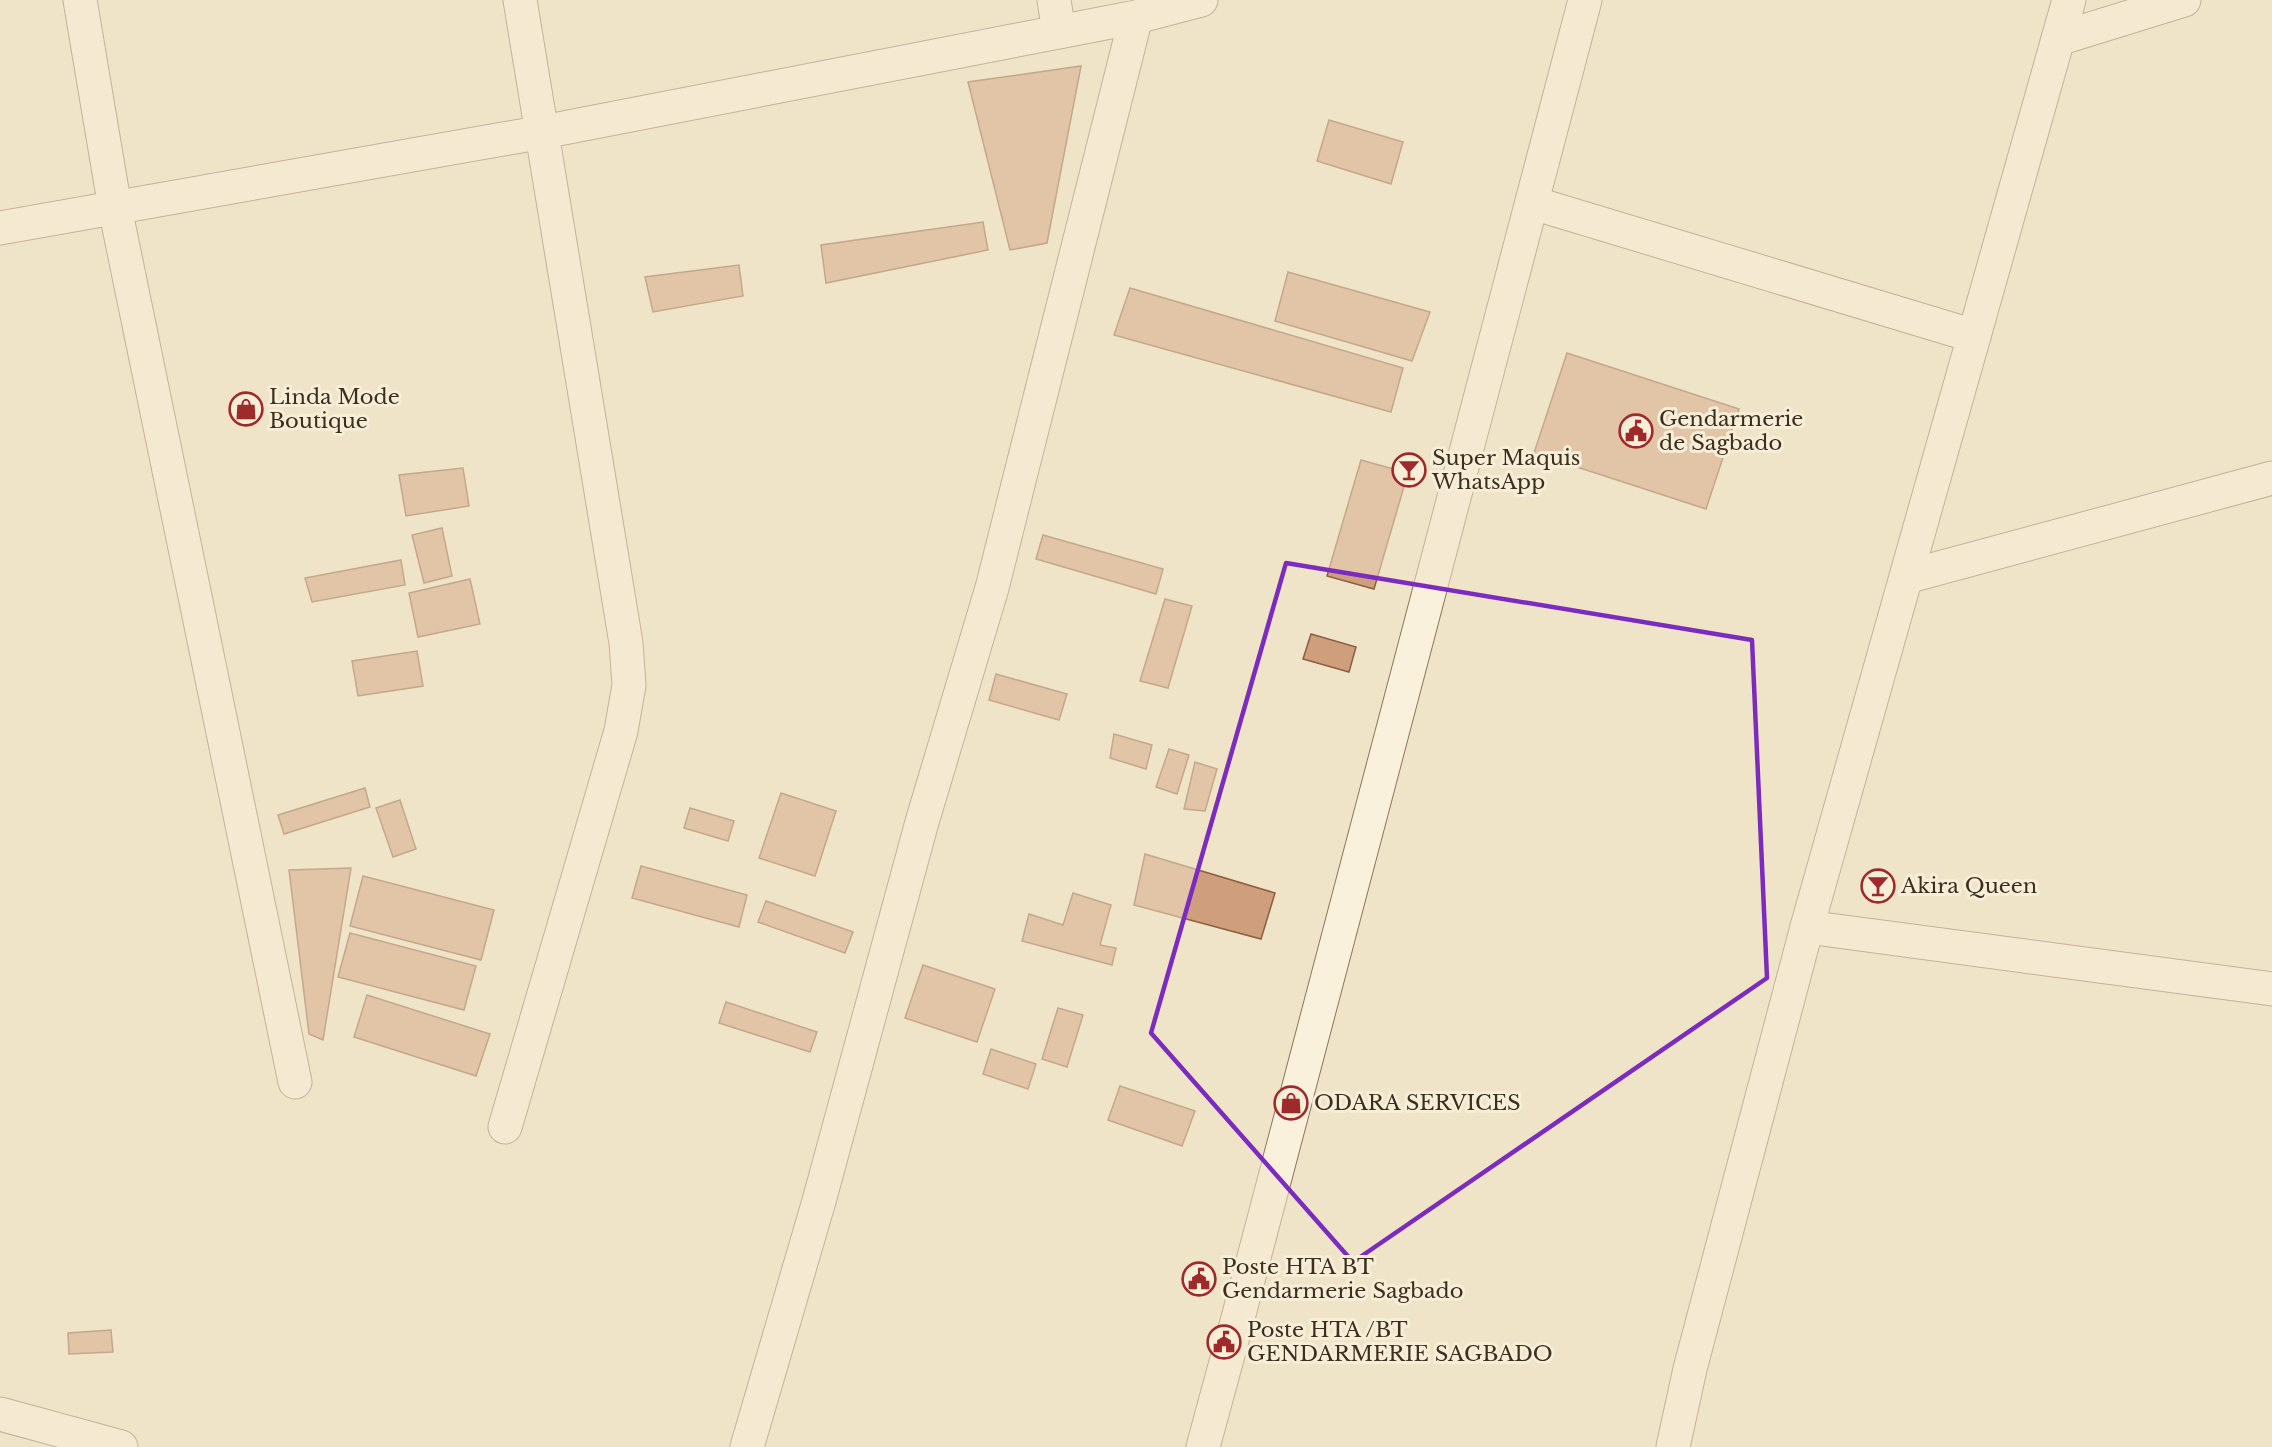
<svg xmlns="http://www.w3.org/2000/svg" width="2272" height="1447" viewBox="0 0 2272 1447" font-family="'Libre Baskerville',serif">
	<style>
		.building { fill: #cf9f7d; stroke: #8d5f41; stroke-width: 1.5 }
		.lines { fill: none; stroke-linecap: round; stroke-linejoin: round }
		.minor-casing { stroke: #8d765c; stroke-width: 35 }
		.tertiary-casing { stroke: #8d765c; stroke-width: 35 }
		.minor { stroke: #faf1dc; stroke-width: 33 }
		.tertiary { stroke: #faf1dc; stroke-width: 33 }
		.marked { fill: none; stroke: #7b2cbf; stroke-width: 4.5; stroke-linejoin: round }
		.labels { text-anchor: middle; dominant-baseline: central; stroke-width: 6; stroke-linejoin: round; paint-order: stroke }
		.poi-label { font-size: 21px; fill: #3d2e20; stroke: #f7eed8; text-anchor: start }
	</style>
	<rect width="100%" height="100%" fill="#f0e4c8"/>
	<!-- building -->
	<g class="building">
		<polygon points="1081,66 1047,243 1010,250 968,82"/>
		<polygon points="1329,120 1403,142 1391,184 1317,161"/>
		<polygon points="983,222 988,250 826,283 821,245"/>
		<polygon points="739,265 743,296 653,312 645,277"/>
		<polygon points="1288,272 1430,312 1412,361 1275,321"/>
		<polygon points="1130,288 1403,368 1391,412 1114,335"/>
		<polygon points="1567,353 1739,409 1706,509 1534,453"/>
		<polygon points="1361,460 1408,473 1374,589 1327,576"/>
		<polygon points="463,468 469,506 406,516 399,475"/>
		<polygon points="442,528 452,576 424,583 412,535"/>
		<polygon points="1043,535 1163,569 1156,594 1036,559"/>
		<polygon points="401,560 405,585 312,602 305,578"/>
		<polygon points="470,579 480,624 418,637 409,593"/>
		<polygon points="1165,599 1192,606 1168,688 1140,681"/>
		<polygon points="1311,634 1356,647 1349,672 1303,659"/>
		<polygon points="417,651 423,686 358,696 352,661"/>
		<polygon points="996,674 1067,694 1059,720 989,700"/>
		<polygon points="1114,734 1152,745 1146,769 1110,758"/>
		<polygon points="1169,749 1189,755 1177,794 1156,787"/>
		<polygon points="1195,762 1217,769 1205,811 1184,809"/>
		<polygon points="365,788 370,807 284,834 278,815"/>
		<polygon points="781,793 836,811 815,876 759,858"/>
		<polygon points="400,800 416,849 393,857 376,808"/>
		<polygon points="690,808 734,821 728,841 684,828"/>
		<polygon points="1145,854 1275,893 1261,939 1134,905"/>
		<polygon points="641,866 747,895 739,927 632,898"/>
		<polygon points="351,868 323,1040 309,1034 289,870"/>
		<polygon points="363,876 494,910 481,960 350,926"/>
		<polygon points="1073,893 1111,905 1100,945 1116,948 1112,965 1022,941 1029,914 1063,925"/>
		<polygon points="766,901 853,932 845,953 758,922"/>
		<polygon points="350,933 476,966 464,1010 338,977"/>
		<polygon points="923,965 995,989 977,1042 905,1018"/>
		<polygon points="367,995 490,1034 476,1076 354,1037"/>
		<polygon points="726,1002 817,1032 810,1052 719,1023"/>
		<polygon points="1058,1008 1083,1015 1067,1067 1042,1059"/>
		<polygon points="991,1049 1036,1064 1028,1089 983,1074"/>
		<polygon points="1120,1086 1195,1111 1182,1146 1108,1120"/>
		<polygon points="111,1330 113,1352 69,1354 68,1333"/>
	</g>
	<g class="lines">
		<defs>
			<g id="minor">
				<polyline points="80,0 115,208 295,1082"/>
				<polyline points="1054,0 1059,32"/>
				<polyline points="2058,39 2184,0"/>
				<polyline points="1533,203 1974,336"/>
				<polyline points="0,228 543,132 1136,17 1201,0"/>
				<polyline points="1906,577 2272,478"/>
				<polyline points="1807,927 2272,989"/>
				<polyline points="505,1127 621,731 629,685 626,643 520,0"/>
				<polyline points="0,1414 121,1447"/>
				<polyline points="747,1447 819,1201 922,822 992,588 1136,17"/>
				<polyline points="1673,1447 1690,1369 1807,927 2069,0"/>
			</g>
			<polyline id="tertiary" points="1203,1447 1238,1318 1585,0"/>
		</defs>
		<!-- minor casing -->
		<use href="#minor" class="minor-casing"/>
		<!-- tertiary casing -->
		<use href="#tertiary" class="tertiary-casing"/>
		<!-- minor -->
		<use href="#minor" class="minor"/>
		<!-- tertiary -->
		<use href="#tertiary" class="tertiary"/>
	</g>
	<!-- marked area -->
	<path d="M0 0H2272V1447H0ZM1286,563L1752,640L1767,978L1353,1262L1151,1033Z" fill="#f0e4c8" fill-opacity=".55" fill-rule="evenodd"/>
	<path class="marked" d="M1286,563L1752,640L1767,978L1353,1262L1151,1033Z"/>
	<!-- icons -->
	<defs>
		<symbol id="shop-ring" viewBox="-11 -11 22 22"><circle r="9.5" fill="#f7eed8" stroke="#9e2a2b" stroke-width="1.5"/><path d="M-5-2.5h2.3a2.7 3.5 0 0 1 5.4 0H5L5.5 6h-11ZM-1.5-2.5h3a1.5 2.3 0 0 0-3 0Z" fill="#9e2a2b"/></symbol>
		<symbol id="civic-ring" viewBox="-11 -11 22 22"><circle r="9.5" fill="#f7eed8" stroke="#9e2a2b" stroke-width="1.5"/><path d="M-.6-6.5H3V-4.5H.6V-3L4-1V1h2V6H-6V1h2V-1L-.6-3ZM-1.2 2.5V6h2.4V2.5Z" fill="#9e2a2b"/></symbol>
		<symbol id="bar-ring" viewBox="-11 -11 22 22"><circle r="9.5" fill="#f7eed8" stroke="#9e2a2b" stroke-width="1.5"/><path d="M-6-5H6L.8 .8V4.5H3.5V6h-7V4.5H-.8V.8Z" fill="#9e2a2b"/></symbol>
	</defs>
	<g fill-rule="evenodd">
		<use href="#shop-ring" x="227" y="390" width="38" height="38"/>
		<use href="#civic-ring" x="1617" y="412" width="38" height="38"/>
		<use href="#bar-ring" x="1390" y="451" width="38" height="38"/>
		<use href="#bar-ring" x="1859" y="867" width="38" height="38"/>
		<use href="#shop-ring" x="1272" y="1084" width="38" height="38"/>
		<use href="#civic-ring" x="1180" y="1260" width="38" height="38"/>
		<use href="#civic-ring" x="1205" y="1323" width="38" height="38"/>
	</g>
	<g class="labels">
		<!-- poi labels -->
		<g class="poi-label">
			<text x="269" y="397">Linda Mode<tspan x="269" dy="24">Boutique</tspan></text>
			<text x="1659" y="419">Gendarmerie<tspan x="1659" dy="24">de Sagbado</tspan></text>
			<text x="1432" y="458">Super Maquis<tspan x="1432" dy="24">WhatsApp</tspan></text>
			<text x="1901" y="886">Akira Queen</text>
			<text x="1314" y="1103">ODARA SERVICES</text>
			<text x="1222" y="1267">Poste HTA BT<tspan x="1222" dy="24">Gendarmerie Sagbado</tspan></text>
			<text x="1247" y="1330">Poste HTA /BT<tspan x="1247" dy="24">GENDARMERIE SAGBADO</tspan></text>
		</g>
	</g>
</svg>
